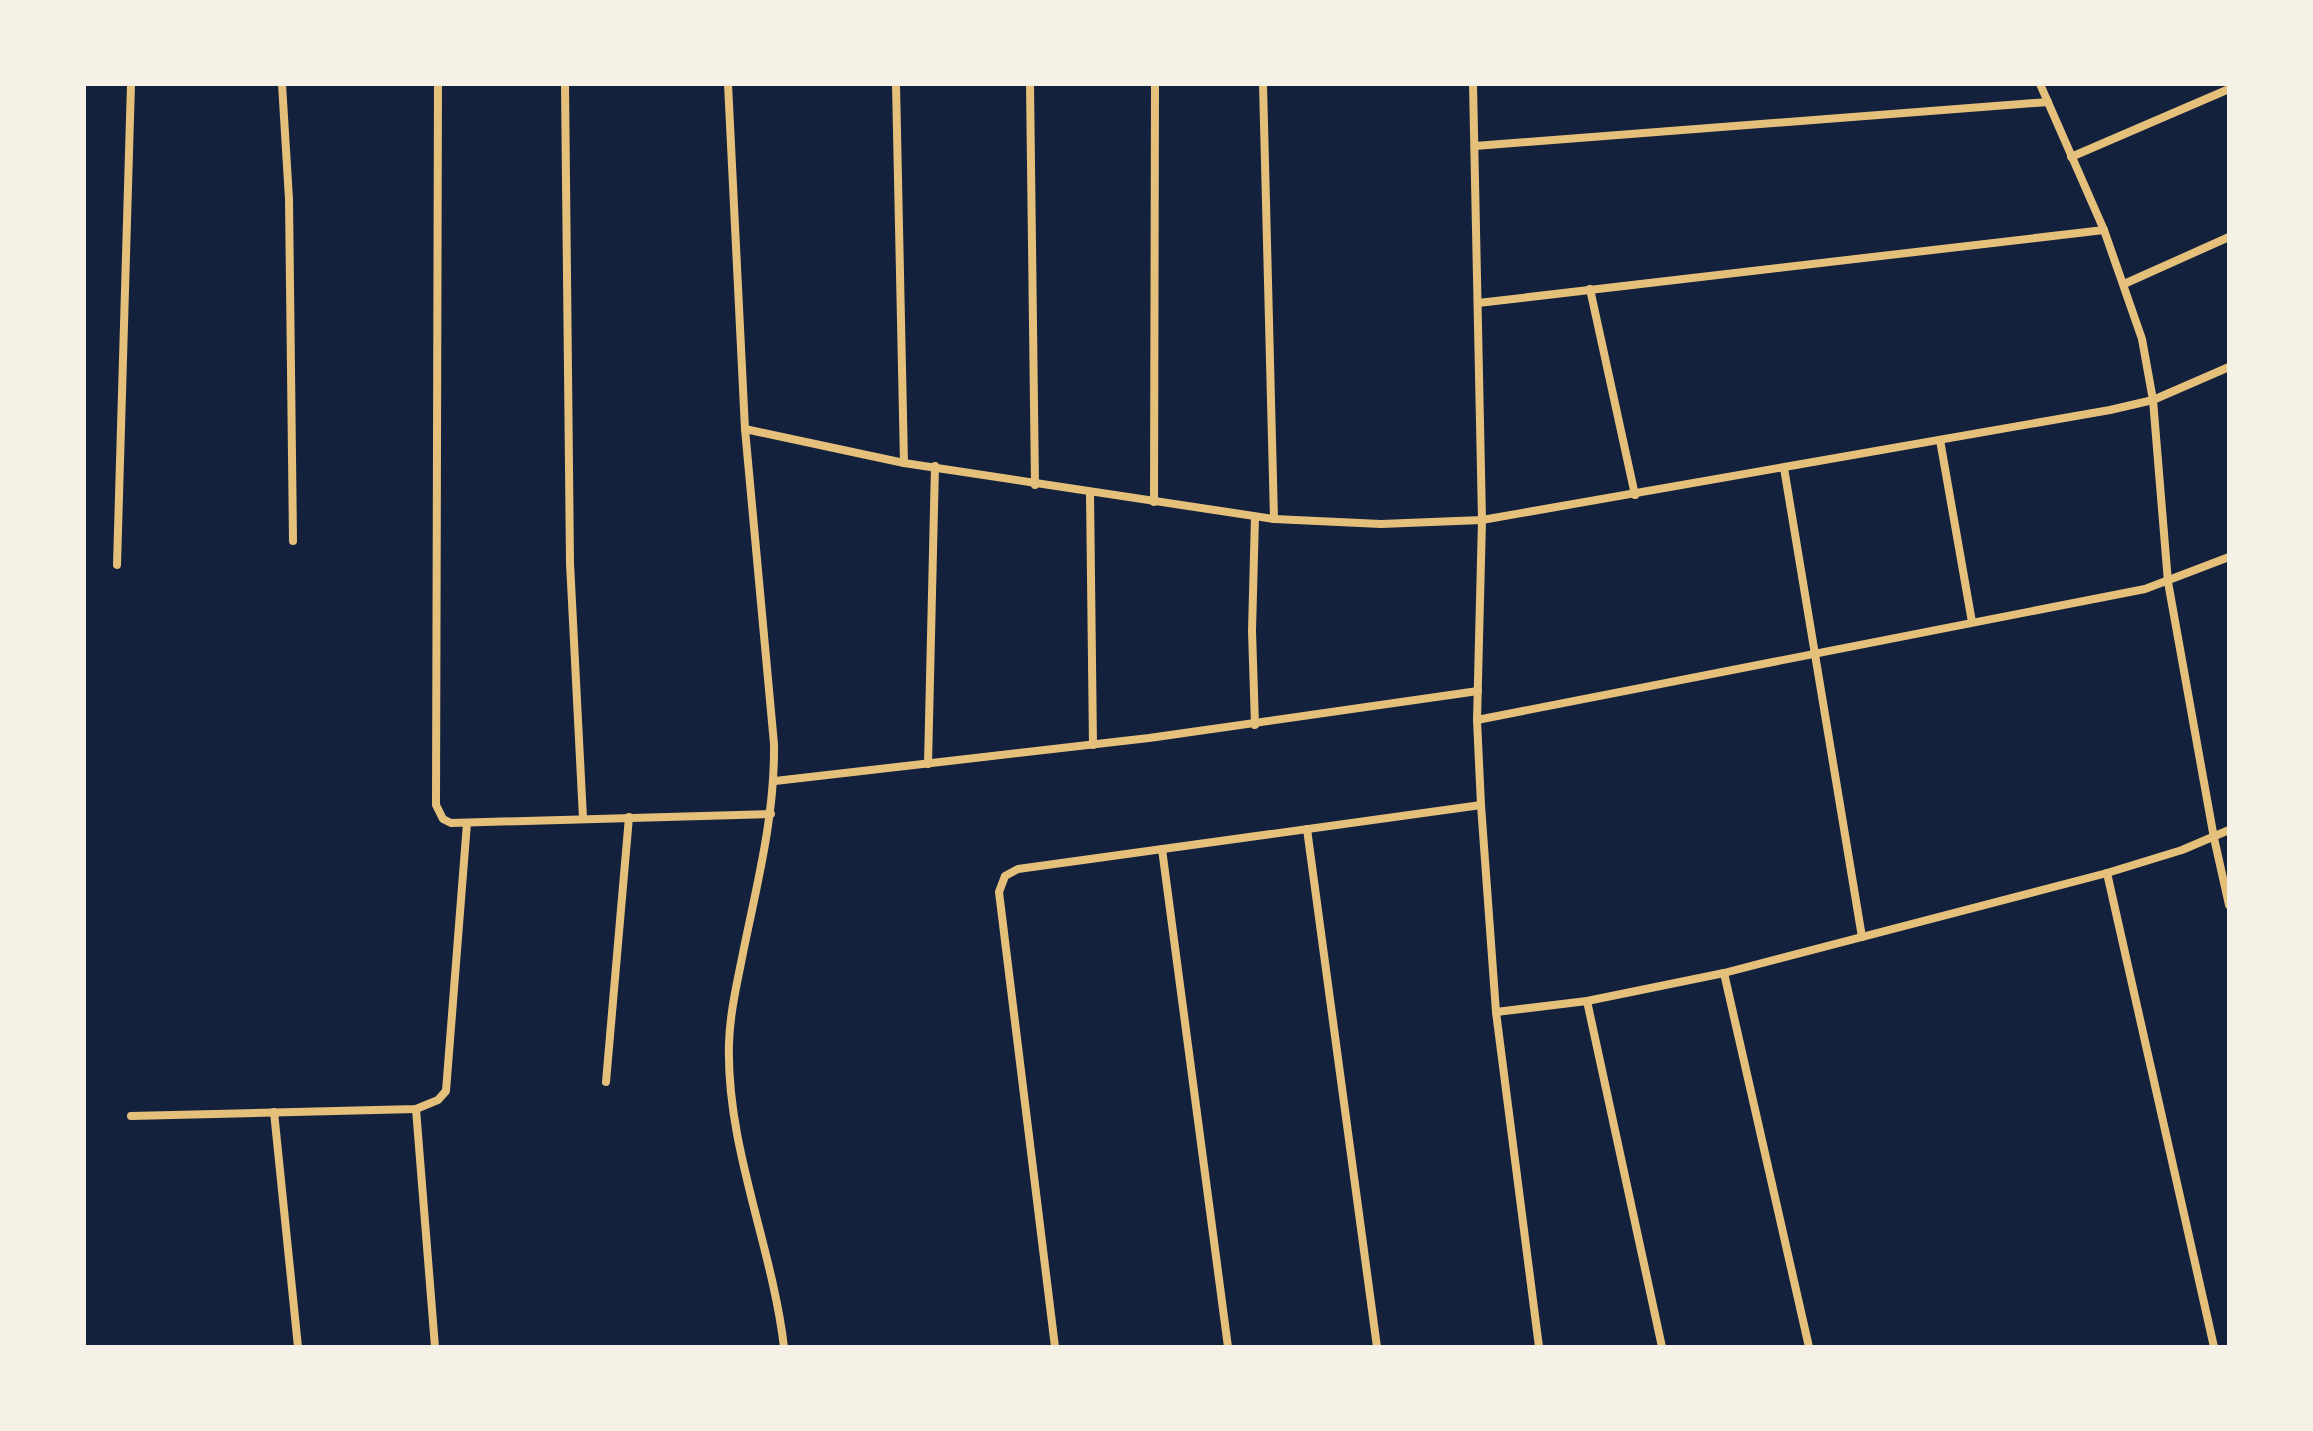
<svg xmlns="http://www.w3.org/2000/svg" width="2313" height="1431" viewBox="0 0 2313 1431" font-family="'Roboto Serif',serif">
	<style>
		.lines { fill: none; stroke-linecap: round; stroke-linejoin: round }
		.minor { stroke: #e5c07b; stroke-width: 8 }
	</style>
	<rect width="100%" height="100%" fill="#14213d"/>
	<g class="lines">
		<!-- minor -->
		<g class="minor">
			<polyline points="282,84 289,199 293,541"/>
			<polyline points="438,84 436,805 443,819 451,823 771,814"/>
			<polyline points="565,84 570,563 583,818"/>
			<path d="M728,84L745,429L774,744C775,814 758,880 744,948C738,979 730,1011 729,1043C726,1147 772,1245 784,1347"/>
			<polyline points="896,84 904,463"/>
			<polyline points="1030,84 1035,485"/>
			<polyline points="1263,84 1274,519"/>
			<polyline points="1473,84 1482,520 1477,720 1481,805 1496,1012 1539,1347"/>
			<polyline points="2040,84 2104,230 2142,339 2153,400 2168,582 2214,838 2229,905"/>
			<polyline points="1475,146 2048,102"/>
			<polyline points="2071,157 2229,89"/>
			<polyline points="2124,284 2229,237"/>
			<polyline points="1590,289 1635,495"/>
			<polyline points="1478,303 2104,230"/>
			<polyline points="745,429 904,463 1274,519 1381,524 1482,520 2110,410 2153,400 2229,367"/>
			<polyline points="1940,440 1972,622"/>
			<polyline points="1784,468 1862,937"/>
			<polyline points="1090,493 1093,745"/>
			<polyline points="1154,502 1155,84"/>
			<polyline points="117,565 131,84"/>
			<polyline points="1477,720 2145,589 2229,557"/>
			<polyline points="1255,725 1252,631 1255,517"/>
			<polyline points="928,764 935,466"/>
			<polyline points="775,781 1149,738 1478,691"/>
			<polyline points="1307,829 1377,1347"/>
			<polyline points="1162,849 1228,1347"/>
			<polyline points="2107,873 2214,1347"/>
			<polyline points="1724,973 1809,1347"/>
			<polyline points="1587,1001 1662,1347"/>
			<polyline points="1496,1012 1587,1001 1724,973 2107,873 2182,850 2229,830"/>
			<polyline points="606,1082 629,817"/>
			<polyline points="416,1109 435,1347"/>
			<polyline points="274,1112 298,1347"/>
			<polyline points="131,1116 416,1109 438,1100 446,1091 467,823"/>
			<polyline points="1055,1347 999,892 1005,876 1018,869 1481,805"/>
		</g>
	</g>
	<!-- border -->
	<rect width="2313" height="1431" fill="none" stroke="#f6f1e7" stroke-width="172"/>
</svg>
